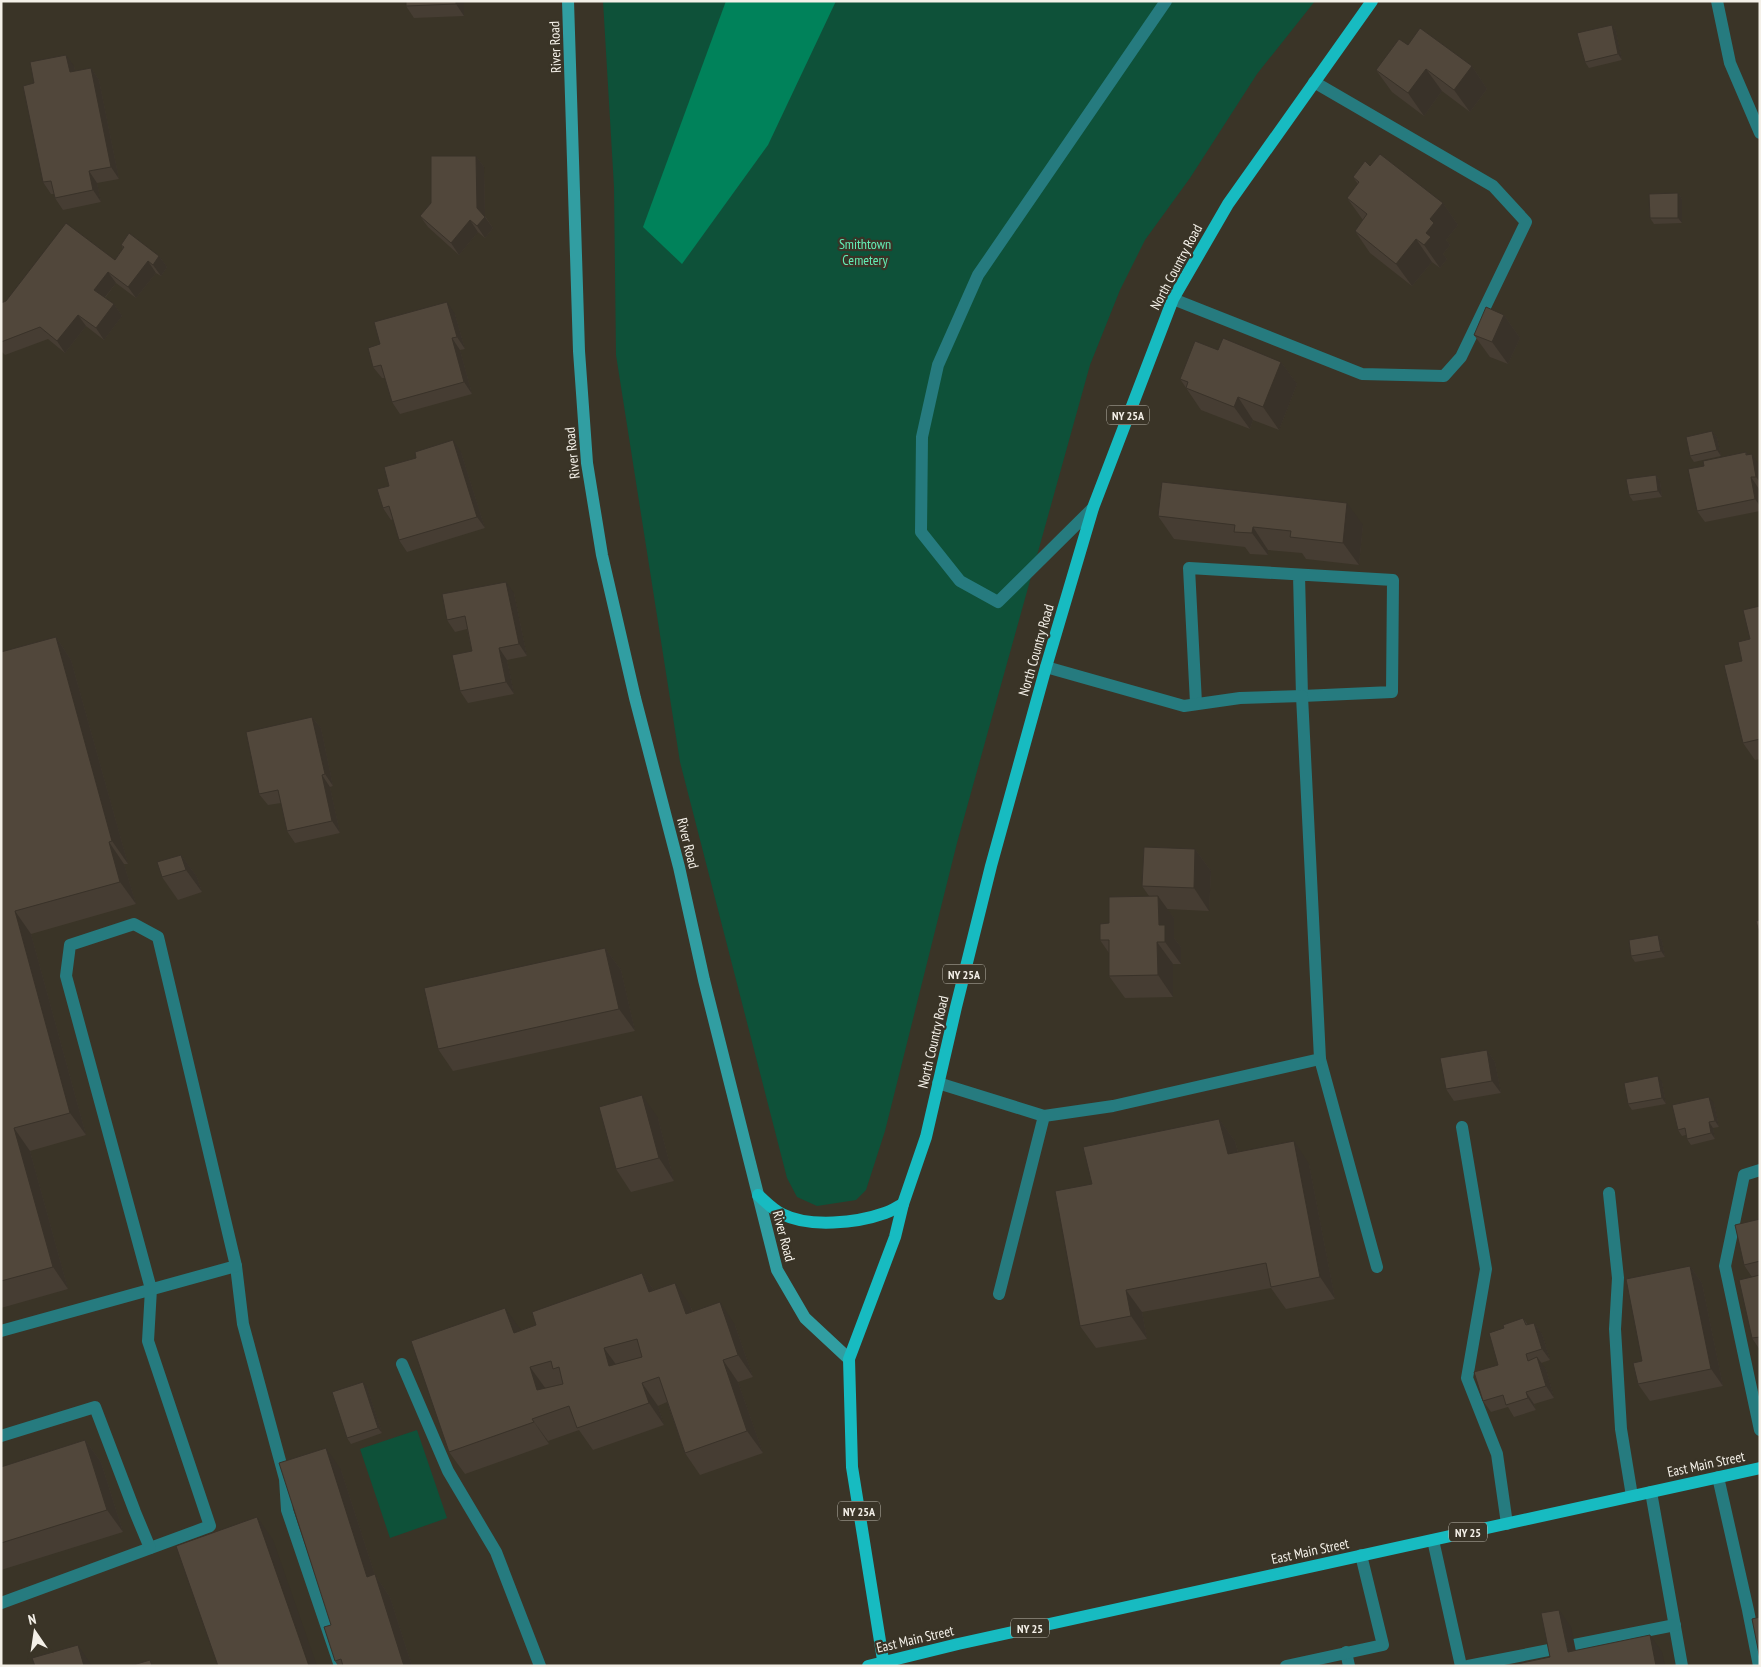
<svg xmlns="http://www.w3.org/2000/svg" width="1761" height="1667" viewBox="0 0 1761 1667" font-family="'PT Sans Narrow',sans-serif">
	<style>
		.green { fill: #0e5139 }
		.forest { fill: #00825a }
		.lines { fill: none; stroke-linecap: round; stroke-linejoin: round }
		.lane { stroke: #267b7f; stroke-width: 12 }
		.street { stroke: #267b7f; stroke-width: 12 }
		.secondary { stroke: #319ea2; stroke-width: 12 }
		.primary { stroke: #17bbc1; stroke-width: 12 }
		.wall { fill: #463d33 }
		.shaded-wall { fill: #393229 }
		.building { fill: #51473b; stroke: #393229; fill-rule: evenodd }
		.labels { text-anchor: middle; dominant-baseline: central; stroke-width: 4.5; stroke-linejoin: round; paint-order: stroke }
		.shield { fill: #3a3427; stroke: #bcb8ae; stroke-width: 1 }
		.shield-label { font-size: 12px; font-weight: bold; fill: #f4f0e8 }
		.street-label { font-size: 14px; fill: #f4f0e8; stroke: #3a3427 }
		.park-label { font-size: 14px; fill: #63edb5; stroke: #3a3427 }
	</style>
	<rect width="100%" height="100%" fill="#3a3427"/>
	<!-- green -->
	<g class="green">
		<polygon points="603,1 1315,1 1257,74 1190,178 1145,240 1120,290 1090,365 957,843 885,1131 866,1190 856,1200 817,1206 797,1197 787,1178 680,762 616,355 614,187"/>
		<polygon points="417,1430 447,1518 390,1538 360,1449"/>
	</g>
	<!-- forest -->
	<polygon class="forest" points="726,1 836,1 768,145 682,264 643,227"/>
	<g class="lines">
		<!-- lane -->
		<g class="lane">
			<polyline points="1173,299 1362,374 1444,376 1461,357 1526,222 1493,186 1314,82"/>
			<polyline points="1093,508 998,602 960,581 921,532 922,437 938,365 978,275 1166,1"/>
			<polyline points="1196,703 1189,568 1393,580 1392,692 1302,696 1299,575"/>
			<polyline points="1320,1059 1377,1267"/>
			<polyline points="938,1083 1044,1116"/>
			<polyline points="1462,1127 1486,1269 1467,1378 1497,1454 1507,1524"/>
			<polyline points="1760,1170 1744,1175 1725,1266 1760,1430"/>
			<polyline points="1609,1193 1618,1278 1615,1329 1621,1429 1632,1496"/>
			<polyline points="236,1266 243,1324 285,1479 287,1510 340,1666"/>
			<polyline points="999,1294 1044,1116 1113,1106 1320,1059 1302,696 1240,698 1184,706 1046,667"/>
			<polyline points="1,1331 236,1266 158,937 134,924 70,945 66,976 151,1289 148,1341 210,1526 1,1603"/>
			<polyline points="402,1364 448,1471 496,1552 540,1666"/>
			<polyline points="1,1436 95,1407 135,1512 150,1548"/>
			<polyline points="1718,1477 1748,1610 1759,1666"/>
			<polyline points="1651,1492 1682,1666"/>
			<polyline points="1433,1540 1461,1666"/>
			<polyline points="1346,1652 1349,1666"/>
			<polyline points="1286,1666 1383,1645 1361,1555"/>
			<polyline points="1468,1666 1675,1625"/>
		</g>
		<!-- street -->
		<polyline class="street" points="1717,1 1730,63 1760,133"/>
		<!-- secondary -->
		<polyline class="secondary" points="568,1 579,351 587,463 602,555 635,698 679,867 704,980 777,1270 805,1318 849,1359"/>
		<!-- primary -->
		<g class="primary">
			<path d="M758,1195C765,1201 773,1210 782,1214C809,1228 857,1223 885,1213C891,1211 897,1207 903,1204"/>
			<polyline points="868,1666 958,1644 1760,1468"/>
			<polyline points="884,1666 852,1467 849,1359 895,1237 903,1204 926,1137 956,1007 991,866 1046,667 1093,508 1173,299 1228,204 1372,1"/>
		</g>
	</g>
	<!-- wall -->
	<g class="wall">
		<polygon points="464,1 464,16 414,18 406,6"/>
		<polygon points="1612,25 1616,31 1622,60 1589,68 1585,62"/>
		<polygon points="1408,45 1472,66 1487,89 1470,112 1442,91 1424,116 1392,92 1376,70"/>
		<polygon points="74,66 75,71 91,68 99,80 119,179 97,183 101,202 63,210 55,198 54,194 51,194 43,182 34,83"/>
		<polygon points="476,156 484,167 485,216 493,228 485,238 478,232 459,255 428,227 420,216"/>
		<polygon points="1370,166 1443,203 1458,225 1446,240 1450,245 1443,254 1447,259 1440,268 1432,262 1412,286 1370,253 1355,231 1363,220 1347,198 1358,184 1353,177"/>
		<polygon points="1678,193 1682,199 1682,223 1654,224 1650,218"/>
		<polygon points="121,245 159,256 167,267 161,276 156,273 136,298 116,283 105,298 114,304 122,316 104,340 86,326 65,353 48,339 5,355 1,351 1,303 115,260 123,248"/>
		<polygon points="455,314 465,349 460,350 472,394 400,414 392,402 385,378 382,378 373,367 380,344"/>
		<polygon points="1504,315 1520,338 1508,364 1490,357 1474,335"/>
		<polygon points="1218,350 1281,362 1297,384 1279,430 1253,420 1250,429 1201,410 1180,379"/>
		<polygon points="1712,431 1717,437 1721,456 1694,462 1690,456"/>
		<polygon points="461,452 485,528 407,552 399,540 393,519 391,520 383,508 389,486"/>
		<polygon points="1746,452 1748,455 1760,466 1760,489 1759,489 1760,511 1705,522 1697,511 1704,466"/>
		<polygon points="1656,475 1660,481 1662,497 1633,501 1629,495"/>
		<polygon points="1158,516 1363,525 1359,565 1306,559 1302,553 1268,550 1268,555 1250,554 1245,547 1174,539"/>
		<polygon points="514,593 527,656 507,660 514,694 468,703 460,691 472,651 467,629 455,632 447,620"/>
		<polygon points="1760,606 1760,759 1755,760 1743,743 1742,661"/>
		<polygon points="56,637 71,660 128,864 124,864 136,904 31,934 86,1135 30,1151 68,1289 1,1308 1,652"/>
		<polygon points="312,717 321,728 333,786 330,787 340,833 295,843 287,831 281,803 268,805 259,794"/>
		<polygon points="1195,849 1211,871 1209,911 1167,909 1174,918 1174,938 1181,947 1181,964 1173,964 1173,997 1125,998 1109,976 1109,953 1100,940 1109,923 1149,896 1142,886"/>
		<polygon points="181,855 197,877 202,892 178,900 162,877"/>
		<polygon points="1658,935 1662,941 1665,957 1635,962 1631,956"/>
		<polygon points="605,948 621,970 635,1031 453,1071 438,1049"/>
		<polygon points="1487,1050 1495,1062 1501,1093 1454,1101 1446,1089"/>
		<polygon points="1662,1082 1666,1104 1632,1110 1628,1104"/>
		<polygon points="1714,1103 1719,1127 1713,1128 1715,1139 1691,1145 1687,1139 1686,1135 1682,1136 1678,1130"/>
		<polygon points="658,1118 674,1181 631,1192 616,1169"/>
		<polygon points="1219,1119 1235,1141 1238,1152 1309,1164 1335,1299 1286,1309 1271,1288 1142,1312 1147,1339 1096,1348 1080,1326 1092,1184"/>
		<polygon points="1760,1219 1760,1350 1752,1338 1752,1277 1744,1265"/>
		<polygon points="1690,1266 1702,1283 1723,1386 1650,1401 1638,1384 1642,1361"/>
		<polygon points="642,1273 654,1290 690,1305 693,1312 735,1325 753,1377 738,1382 763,1453 700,1475 685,1453 667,1402 658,1406 664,1425 593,1450 579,1430 548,1441 549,1444 465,1474 449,1452 521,1330 536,1325"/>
		<polygon points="1523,1318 1528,1325 1534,1323 1542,1334 1550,1360 1541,1363 1546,1369 1554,1398 1534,1404 1536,1410 1514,1417 1508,1407 1491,1412 1483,1401 1498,1365 1504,1328"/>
		<polygon points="367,1387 382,1433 351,1444 347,1438"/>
		<polygon points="85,1440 101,1462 123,1532 1,1570 1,1467"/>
		<polygon points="341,1470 375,1575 390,1597 412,1666 338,1666 335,1661 331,1625"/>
	</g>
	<!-- shaded-wall -->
	<g class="shaded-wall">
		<polygon points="456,1 464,1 464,16 456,4"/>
		<polygon points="1612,25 1616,31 1622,60 1618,54"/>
		<polygon points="66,55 74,66 78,84 70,72"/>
		<polygon points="1472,66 1487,89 1470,112 1454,90"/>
		<polygon points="91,68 99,80 119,179 111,167"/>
		<polygon points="1426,69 1442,91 1424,116 1408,93"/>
		<polygon points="476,156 484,167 485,217 493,228 485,238 477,226"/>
		<polygon points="89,171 97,183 101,202 93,190"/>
		<polygon points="1678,193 1682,199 1682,223 1678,218"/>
		<polygon points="1443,203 1458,225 1446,240 1450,245 1443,254 1447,259 1440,268 1424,245 1426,233 1430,219"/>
		<polygon points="470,220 478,232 459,255 451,243"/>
		<polygon points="1416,239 1432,262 1412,286 1396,264"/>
		<polygon points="159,256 167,267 161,276 153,265"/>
		<polygon points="148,261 156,273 136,298 128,287"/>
		<polygon points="108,272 116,283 102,301 94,290"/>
		<polygon points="447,302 455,314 465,349 457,337"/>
		<polygon points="114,304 122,316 104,340 96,328"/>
		<polygon points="78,315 86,326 65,353 57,341"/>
		<polygon points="1504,315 1520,338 1508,364 1492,342"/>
		<polygon points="452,338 460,350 472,394 464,382"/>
		<polygon points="1281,362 1297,384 1279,430 1263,407"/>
		<polygon points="1238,397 1253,420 1250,429 1234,407"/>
		<polygon points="1712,431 1717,437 1721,456 1717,450"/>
		<polygon points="453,440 461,452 485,528 477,517"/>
		<polygon points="1746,452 1754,464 1752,454 1760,466 1760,482 1756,477"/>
		<polygon points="1656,475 1660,481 1662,497 1658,491"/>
		<polygon points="1751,477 1759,489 1760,506 1755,499"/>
		<polygon points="1347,503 1363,525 1359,565 1343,543"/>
		<polygon points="1253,527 1268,550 1268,555 1252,533"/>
		<polygon points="506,582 514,593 527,656 519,644"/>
		<polygon points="56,637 71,660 128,864 112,841"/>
		<polygon points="499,648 507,660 514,694 506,682"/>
		<polygon points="312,717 321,728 333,786 325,774"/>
		<polygon points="322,775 330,787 340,833 332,821"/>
		<polygon points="109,842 124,864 136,904 120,882"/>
		<polygon points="1195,849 1211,871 1209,911 1194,888"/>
		<polygon points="181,855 197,877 202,892 186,870"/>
		<polygon points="1158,896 1174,918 1174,938 1181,947 1181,964 1165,942 1159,925"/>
		<polygon points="15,911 31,934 86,1135 70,1113"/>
		<polygon points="1658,935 1662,941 1665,957 1661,951"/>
		<polygon points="1157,942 1173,964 1173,997 1158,975"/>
		<polygon points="605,948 621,970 635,1031 619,1009"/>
		<polygon points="1487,1050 1495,1062 1501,1093 1492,1081"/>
		<polygon points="1658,1076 1662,1082 1666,1104 1662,1098"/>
		<polygon points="642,1095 658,1118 674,1181 659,1158"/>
		<polygon points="1709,1097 1714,1103 1719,1127 1715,1121"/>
		<polygon points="1219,1119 1235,1141 1244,1176 1228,1154"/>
		<polygon points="1709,1122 1713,1128 1715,1139 1711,1133"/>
		<polygon points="14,1128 30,1151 68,1289 53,1267"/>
		<polygon points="1294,1141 1309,1164 1335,1299 1320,1277"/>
		<polygon points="1690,1266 1702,1283 1723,1386 1711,1369"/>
		<polygon points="642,1273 658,1296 649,1292"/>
		<polygon points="675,1283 690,1305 701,1336 686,1314"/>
		<polygon points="1126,1290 1142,1312 1147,1339 1131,1316"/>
		<polygon points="720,1302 735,1325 753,1377 738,1355"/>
		<polygon points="505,1308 521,1330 514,1333"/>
		<polygon points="1534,1323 1542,1334 1550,1360 1542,1349"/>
		<polygon points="604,1348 620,1370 609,1366"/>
		<polygon points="1537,1357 1546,1369 1554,1398 1546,1386"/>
		<polygon points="723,1360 738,1382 763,1453 747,1431"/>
		<polygon points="530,1367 546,1389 552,1413 537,1390"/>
		<polygon points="363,1382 367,1387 382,1433 378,1428"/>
		<polygon points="642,1383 658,1406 664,1425 649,1403"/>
		<polygon points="1526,1392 1534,1404 1536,1410 1528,1398"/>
		<polygon points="532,1419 548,1441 549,1444 534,1422"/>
		<polygon points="85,1440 101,1462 123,1532 107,1510"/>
		<polygon points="326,1448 341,1470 375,1575 390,1597 412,1666 404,1666 367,1577"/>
		<polygon points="257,1517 273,1540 317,1666 309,1666"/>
		<polygon points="1559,1610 1571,1627 1579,1666 1568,1652"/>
		<polygon points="1650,1635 1662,1652 1665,1666 1656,1666"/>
		<polygon points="78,1645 92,1666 84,1666"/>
	</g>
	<!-- building -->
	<g class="building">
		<polygon points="406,1 456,1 456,4 406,6"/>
		<polygon points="1612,25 1618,54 1585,62 1577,33"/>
		<polygon points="1420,28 1472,66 1454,90 1426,69 1408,93 1376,70 1399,39 1408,45"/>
		<polygon points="66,55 70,72 91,68 111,167 89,171 93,190 55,198 51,181 43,182 23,86 34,83 30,62"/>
		<polygon points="1380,154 1443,203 1430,219 1434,223 1426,233 1431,237 1424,245 1416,239 1396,264 1355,231 1367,214 1347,198 1359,182 1353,177 1365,161 1370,166"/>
		<polygon points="431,156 476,156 477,208 485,217 477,226 470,220 451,243 420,216 431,203"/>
		<polygon points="1678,193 1678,218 1650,218 1649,194"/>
		<polygon points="66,223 115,260 124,247 121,245 129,233 159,256 153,265 148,261 128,287 108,272 94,290 114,304 96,328 78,315 57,341 40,327 1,342 1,303 6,301"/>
		<polygon points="447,302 457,337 452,338 464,382 392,402 381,365 373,367 368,348 380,344 374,322"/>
		<polygon points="1486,307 1504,315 1492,342 1474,335"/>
		<polygon points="1223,338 1281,362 1263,407 1238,397 1234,407 1186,388 1188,382 1180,379 1195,341 1218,350"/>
		<polygon points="1712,431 1717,450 1690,456 1686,437"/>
		<polygon points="453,440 477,517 399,540 389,506 383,508 377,489 389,486 384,467 416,458 415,452"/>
		<polygon points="1746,452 1746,455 1752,454 1756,477 1751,477 1755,499 1697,511 1688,469 1704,466 1703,461"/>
		<polygon points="1656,475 1658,491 1629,495 1626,479"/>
		<polygon points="1162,482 1347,503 1343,543 1290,537 1291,531 1253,527 1252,533 1234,532 1235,525 1158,516"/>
		<polygon points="506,582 519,644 499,648 506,682 460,691 452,655 472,651 465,616 447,620 442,594"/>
		<polygon points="1760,606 1760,739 1743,743 1724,665 1742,661 1738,642 1750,639 1743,610"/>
		<polygon points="56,637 112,841 109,842 120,882 15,911 70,1113 14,1128 53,1267 1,1281 1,652"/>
		<polygon points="312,717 325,774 322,775 332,821 287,831 278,790 259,794 246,732"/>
		<polygon points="1144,847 1195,849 1194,888 1142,886"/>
		<polygon points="181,855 186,870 162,877 157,862"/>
		<polygon points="1158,896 1159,925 1165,925 1165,942 1157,942 1158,975 1109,976 1109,940 1100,940 1100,924 1109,923 1109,897"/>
		<polygon points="1760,920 1760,935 1756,921"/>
		<polygon points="1658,935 1661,951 1631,956 1629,940"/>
		<polygon points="605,948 619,1009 438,1049 424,988"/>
		<polygon points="1487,1050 1492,1081 1446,1089 1440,1058"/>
		<polygon points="1658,1076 1662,1098 1628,1104 1624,1083"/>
		<polygon points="642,1095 659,1158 616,1169 599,1107"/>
		<polygon points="1709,1097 1715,1121 1709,1122 1711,1133 1687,1139 1685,1128 1678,1130 1672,1105"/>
		<polygon points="1219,1119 1228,1154 1294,1141 1320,1277 1271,1287 1266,1263 1126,1290 1131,1316 1080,1326 1055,1191 1092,1184 1083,1147"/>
		<polygon points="1760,1219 1760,1261 1744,1265 1735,1225"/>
		<polygon points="1690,1266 1711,1369 1638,1384 1633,1363 1642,1361 1626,1279"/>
		<path d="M642,1273L649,1292L675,1283L686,1314L720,1302L738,1355L723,1360L747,1431L685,1453L659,1377L642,1383L649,1403L577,1428L569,1406L532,1419L534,1422L449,1452L411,1341L505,1308L514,1333L536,1325L532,1312ZM637,1339L642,1357L609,1366L604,1348ZM551,1361L553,1369L559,1367L563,1384L537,1390L530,1367Z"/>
		<polygon points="1760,1275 1760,1337 1752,1338 1739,1280"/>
		<polygon points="1523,1318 1526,1325 1534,1323 1542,1349 1526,1354 1528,1361 1537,1357 1546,1386 1526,1392 1528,1398 1506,1405 1503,1395 1483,1401 1474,1372 1498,1365 1489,1333 1504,1328 1503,1325"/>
		<polygon points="363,1382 378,1428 347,1438 332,1392"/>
		<polygon points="85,1440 107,1510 1,1543 1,1467"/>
		<polygon points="326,1448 367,1577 375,1574 404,1666 343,1666 341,1659 335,1661 324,1627 331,1625 279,1463"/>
		<polygon points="257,1517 309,1666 218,1666 176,1546"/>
		<polygon points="1559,1610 1568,1652 1650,1635 1656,1666 1508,1666 1550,1657 1541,1613"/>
		<polygon points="1760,1617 1760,1659 1752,1619"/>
		<polygon points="78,1645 84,1666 35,1666 32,1658"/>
		<polygon points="150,1660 152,1666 130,1666"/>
	</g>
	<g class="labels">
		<!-- shield labels -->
		<g class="shield">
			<rect x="1107" y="405.5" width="42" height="19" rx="4"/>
			<rect x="943" y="964.5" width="42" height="19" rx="4"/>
			<rect x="838" y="1501.5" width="42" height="19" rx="4"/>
			<rect x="1449" y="1522.5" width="38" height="19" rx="4"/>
			<rect x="1011" y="1618.5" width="38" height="19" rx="4"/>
		</g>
		<g class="shield-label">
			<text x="1128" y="415">NY 25A</text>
			<text x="964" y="974">NY 25A</text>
			<text x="859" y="1511">NY 25A</text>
			<text x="1468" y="1532">NY 25</text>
			<text x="1030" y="1628">NY 25</text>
		</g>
		<!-- street labels -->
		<g class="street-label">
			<text transform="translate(555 47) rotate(-92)">River Road</text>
			<text transform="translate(1176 267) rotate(-62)">North Country Road</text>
			<text transform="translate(572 453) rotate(-96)">River Road</text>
			<text transform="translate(1036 650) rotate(-74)">North Country Road</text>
			<text transform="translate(688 843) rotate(76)">River Road</text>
			<text transform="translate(933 1042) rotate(-77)">North Country Road</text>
			<text transform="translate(784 1236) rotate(75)">River Road</text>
			<text transform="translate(1706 1464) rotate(-12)">East Main Street</text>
			<text transform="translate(1310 1551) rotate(-12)">East Main Street</text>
			<text transform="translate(915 1639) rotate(-13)">East Main Street</text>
		</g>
		<!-- park labels -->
		<g class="park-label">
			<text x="865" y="244">Smithtown<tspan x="865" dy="16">Cemetery</tspan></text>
		</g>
	</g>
	<!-- border -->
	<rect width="1761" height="1667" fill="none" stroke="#f4f0e8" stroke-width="5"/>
	<!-- north arrow -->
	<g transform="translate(35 1632) rotate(347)" stroke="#3a3427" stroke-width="4" paint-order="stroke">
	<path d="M0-4L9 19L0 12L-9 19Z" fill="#f4f0e8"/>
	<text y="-8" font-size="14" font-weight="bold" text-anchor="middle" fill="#f4f0e8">N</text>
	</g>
</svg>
